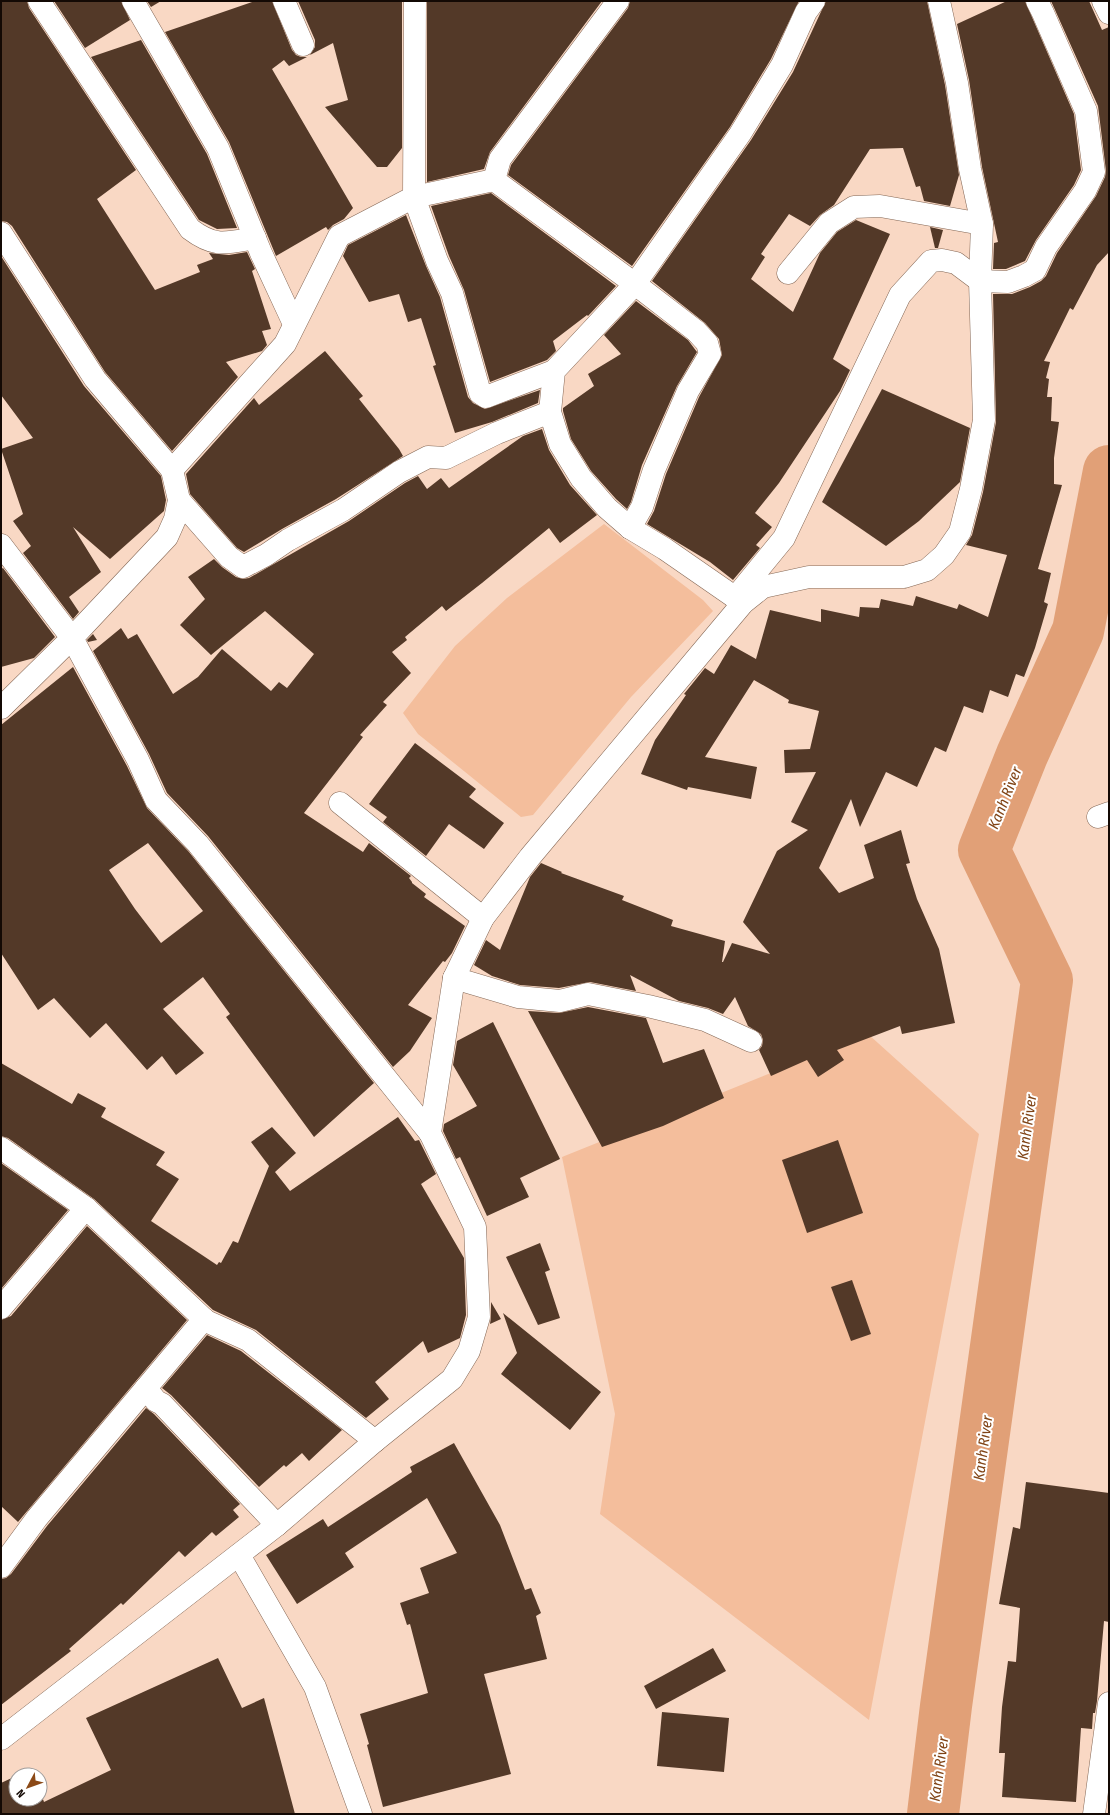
<svg xmlns="http://www.w3.org/2000/svg" width="1110" height="1815" viewBox="0 0 1110 1815" font-family="'Fira Sans Condensed',sans-serif">
	<style>
		.green { fill: #f4be9c }
		.lines { fill: none; stroke-linecap: round; stroke-linejoin: round }
		.river { stroke: #e1a077; stroke-width: 52 }
		.building { fill: #533928; fill-rule: evenodd }
		.minor-casing { stroke: #856856; stroke-width: 23 }
		.tertiary-casing { stroke: #856856; stroke-width: 23 }
		.minor { stroke: #fff; stroke-width: 22 }
		.tertiary { stroke: #fff; stroke-width: 22 }
		.labels { text-anchor: middle; dominant-baseline: central; stroke-width: 4; stroke-linejoin: round; paint-order: stroke }
		.water-label { font-size: 15px; font-style: italic; fill: #804416; stroke: #fff }
	</style>
	<rect width="100%" height="100%" fill="#f9d8c4"/>
	<!-- green -->
	<g class="green">
		<polygon points="604,524 703,600 713,611 631,697 533,815 521,817 418,734 403,713 455,646 507,598"/>
		<polygon points="868,1034 979,1134 869,1720 600,1514 615,1414 562,1157"/>
	</g>
	<g class="lines">
		<!-- river -->
		<polyline class="river" points="933,1814 946,1706 1047,980 984,850 1022,755 1078,631 1109,471"/>
	</g>
	<!-- building -->
	<g class="building">
		<polygon points="1,1 27,1 29,8 136,170 97,199 155,290 200,272 197,265 213,259 209,253 229,255 247,252 255,269 252,271 271,329 262,331 267,345 262,351 226,362 238,377 172,451 105,372 12,226 7,222 1,221"/>
		<polygon points="54,1 121,1 130,20 85,48"/>
		<polygon points="147,1 161,1 151,7"/>
		<polygon points="255,1 272,1 292,50 296,55 301,57 307,57 289,66 284,60 272,69 353,208 344,219 333,225 328,230 326,227 276,256 229,142 165,32"/>
		<polygon points="298,1 402,1 402,148 387,167 377,167 325,107 348,100 333,43 310,55 315,47 315,40"/>
		<polygon points="427,1 602,1 490,152 484,169 427,182"/>
		<polygon points="630,1 799,1 771,59 730,127 632,266 508,175 511,165 628,8"/>
		<polygon points="826,1 927,1 945,85 959,175 950,206 924,201 920,186 916,187 903,148 870,149 834,205 820,215 810,226 789,214 761,254 765,257 751,279 793,312 820,253 837,232 856,220 890,234 833,359 850,370 840,391 779,483 755,513 772,527 756,545 760,548 733,580 710,562 647,524 654,511 666,474 699,397 722,355 719,339 705,323 652,281 751,140 793,72"/>
		<polygon points="1007,1 1025,1 1074,114 1081,170 1074,185 1036,240 1025,261 1006,269 993,269 994,243 998,242 982,167 969,80 957,24"/>
		<polygon points="1051,1 1089,1 1102,30 1109,27 1109,252 1097,265 1073,310 1070,308 1044,361 1050,362 1046,378 1049,379 1047,397 1052,397 1051,421 1059,422 1054,458 1054,484 1062,485 1038,569 1051,573 1044,602 1048,604 1035,648 1024,677 1016,674 1008,697 990,690 983,713 964,706 946,752 935,747 917,787 886,772 860,827 851,799 819,868 839,893 874,878 864,845 901,830 910,863 906,864 917,899 939,949 955,1023 902,1034 900,1026 837,1050 844,1060 818,1077 807,1060 771,1076 759,1050 762,1046 763,1040 761,1034 748,1026 735,997 723,1014 708,1008 679,1001 630,975 636,991 590,982 559,988 520,985 492,976 474,965 486,940 500,950 530,877 541,863 562,872 561,873 624,896 622,900 673,920 671,926 725,941 722,962 723,962 732,943 770,954 743,922 777,851 808,830 791,822 816,772 785,773 784,750 810,749 819,711 788,703 789,700 754,680 705,757 757,767 751,799 688,787 687,790 641,774 655,740 686,695 684,694 705,668 714,674 731,645 756,659 770,610 821,622 821,609 859,617 860,607 879,608 881,599 913,606 916,596 957,609 959,604 988,617 1007,555 966,545 972,535 983,492 996,422 993,294 1012,294 1030,287 1041,281 1046,276 1057,253 1096,196 1105,177 1106,171 1098,106"/>
		<polygon points="141,40 207,154 237,228 217,229 199,220 91,57"/>
		<polygon points="491,193 616,286 588,316 587,315 553,341 556,351 547,360 490,382 464,290 449,256 431,206"/>
		<polygon points="406,215 426,266 440,297 468,397 473,403 485,409 540,390 538,403 492,422 455,433 433,366 436,365 421,318 408,322 399,294 369,302 343,256 348,245"/>
		<polygon points="930,227 943,230 938,248 935,248"/>
		<polygon points="1,256 84,386 161,476 166,500 164,511 110,559 73,527 101,572 69,597 79,612 73,619 23,553 31,546 13,521 23,514 1,449 33,438 1,395"/>
		<polygon points="636,301 688,340 697,352 677,386 642,465 631,502 627,509 616,499 591,471 571,439 563,411 563,408 594,386 588,374 621,354 604,335"/>
		<polygon points="325,351 363,396 359,399 399,449 403,456 336,499 282,529 244,552 237,548 190,494 186,474 254,398 259,405"/>
		<polygon points="882,389 970,428 960,482 919,521 886,546 822,502"/>
		<polygon points="542,429 549,450 570,485 597,515 560,543 549,528 482,583 446,611 442,606 405,637 407,640 392,652 411,673 383,702 387,705 360,735 363,737 304,813 363,852 369,843 411,876 409,878 412,882 412,883 426,894 424,897 465,926 452,953 445,962 443,961 408,1005 432,1018 410,1051 393,1067 208,836 167,793 149,754 93,651 121,628 128,639 137,634 173,694 198,677 222,649 271,691 279,682 287,688 314,654 265,611 211,655 180,625 205,599 188,577 214,559 222,567 236,577 243,579 249,578 349,521 405,483 418,476 427,489 441,478 449,488 523,436"/>
		<polygon points="3,568 55,637 34,658 1,667 1,569"/>
		<polygon points="93,634 97,640 88,642 87,640"/>
		<path d="M73,667L127,766L147,808L189,852L374,1083L314,1137L226,1017L230,1014L203,977L163,1009L204,1053L176,1075L162,1056L147,1070L106,1023L90,1038L54,998L38,1010L1,953V725ZM148,843L203,911L161,943L135,909L109,870Z"/>
		<polygon points="415,743 476,789 469,797 504,823 484,849 449,824 426,856 383,822 387,817 369,804"/>
		<polygon points="588,1007 646,1018 663,1063 704,1049 724,1098 663,1126 602,1147 528,1011 559,1013"/>
		<polygon points="493,1022 560,1159 520,1178 529,1197 487,1216 460,1157 456,1159 443,1131 444,1124 477,1106 453,1065 457,1041"/>
		<polygon points="1,1063 72,1104 78,1093 106,1108 101,1117 165,1152 156,1165 179,1179 151,1221 217,1265 219,1262 221,1263 233,1241 238,1243 269,1166 251,1142 272,1127 296,1153 275,1172 290,1191 398,1117 415,1141 419,1140 436,1174 421,1184 464,1258 466,1315 460,1338 428,1353 423,1341 375,1382 389,1399 366,1418 256,1330 213,1310 94,1199 8,1138 1,1136"/>
		<polygon points="838,1140 863,1213 807,1233 782,1160"/>
		<polygon points="1,1163 68,1210 1,1289"/>
		<polygon points="87,1226 187,1320 18,1522 1,1506 1,1320 11,1316"/>
		<polygon points="540,1243 550,1270 545,1272 560,1318 538,1325 506,1257"/>
		<polygon points="852,1280 871,1334 851,1341 831,1287"/>
		<polygon points="491,1302 501,1319 490,1324 491,1317"/>
		<polygon points="503,1313 601,1392 570,1430 501,1374 517,1353"/>
		<polygon points="207,1335 241,1351 342,1430 309,1461 302,1453 286,1467 284,1465 259,1487 171,1395 162,1388"/>
		<polygon points="146,1408 154,1414 240,1504 233,1510 239,1517 216,1536 212,1532 185,1557 179,1551 123,1605 121,1603 69,1649 71,1651 1,1705 1,1579 6,1578 11,1574 47,1526"/>
		<polygon points="454,1443 500,1525 525,1590 531,1588 541,1613 536,1616 547,1659 484,1674 511,1774 383,1807 367,1745 369,1744 360,1714 428,1693 410,1624 407,1625 400,1603 429,1593 420,1568 457,1553 427,1498 345,1553 354,1567 297,1604 266,1555 323,1519 328,1527 412,1472 410,1467"/>
		<polygon points="1026,1482 1109,1493 1109,1622 1104,1621 1097,1701 1095,1713 1093,1713 1092,1729 1081,1728 1076,1802 1002,1797 1005,1753 999,1753 1002,1707 1008,1661 1016,1662 1020,1608 999,1604 1013,1527 1020,1529"/>
		<polygon points="713,1648 726,1671 656,1709 644,1686"/>
		<polygon points="218,1658 242,1708 264,1698 295,1814 1,1814 1,1783 16,1776 16,1799 40,1799 40,1791 44,1802 111,1770 86,1718"/>
		<polygon points="662,1712 729,1718 724,1772 657,1766"/>
		<polygon points="32,1768 35,1775 17,1775"/>
	</g>
	<g class="lines">
		<defs>
			<g id="minor">
				<path d="M39,1L190,229C215,248 226,243 255,238"/>
				<polyline points="133,1 218,148 261,253 294,324"/>
				<polyline points="284,1 303,45"/>
				<polyline points="1103,1 1109,13"/>
				<polyline points="494,180 635,284 696,331 707,343 710,354 688,391 654,470 642,507 630,528"/>
				<polyline points="1,233 95,379 172,470 285,344 339,236 414,197 415,1"/>
				<polyline points="788,273 829,223 854,207 880,206 982,224"/>
				<polyline points="554,371 486,397 480,393 452,293 437,261 414,197 494,180 500,159 618,1"/>
				<polyline points="172,470 179,500 175,519 167,537 72,638 138,760 156,800 198,844 430,1133"/>
				<polyline points="179,500 229,557 243,567 266,555 288,540 343,510 399,472 428,457 446,458 497,433 550,412"/>
				<polyline points="1,545 72,638 1,708"/>
				<polyline points="735,598 784,538 900,295 931,261 942,260 956,263 980,281 1008,282 1024,276 1035,270 1046,247 1085,191 1094,172 1086,111 1043,13 1037,1"/>
				<polyline points="743,603 665,549 630,528 607,508 581,478 560,444 550,412 554,371 635,284 740,134 782,65 806,12 814,1"/>
				<polyline points="340,803 483,918"/>
				<polyline points="1098,817 1109,813"/>
				<polyline points="454,978 518,997 560,1001 588,994 648,1006 705,1020 751,1041"/>
				<polyline points="1,1148 86,1208 206,1321 248,1340 375,1441"/>
				<polyline points="1,1308 86,1208"/>
				<polyline points="146,1388 204,1319"/>
				<polyline points="239,1555 315,1687 361,1814"/>
				<polyline points="1,1567 37,1518 146,1388 156,1401 162,1404 277,1525"/>
				<polyline points="1094,1814 1109,1703"/>
			</g>
			<polyline id="tertiary" points="1,1739 277,1525 375,1441 452,1379 469,1351 479,1317 475,1227 430,1133 454,978 483,918 530,857 743,603 763,587 809,577 904,577 927,570 944,555 960,532 971,489 984,420 980,281 982,224 970,169 957,83 939,1"/>
		</defs>
		<!-- minor casing -->
		<use href="#minor" class="minor-casing"/>
		<!-- tertiary casing -->
		<use href="#tertiary" class="tertiary-casing"/>
		<!-- minor -->
		<use href="#minor" class="minor"/>
		<!-- tertiary -->
		<use href="#tertiary" class="tertiary"/>
	</g>
	<g class="labels">
		<!-- water labels -->
		<g class="water-label">
			<text transform="translate(1005 798) rotate(-68)">Kanh River</text>
			<text transform="translate(1027 1127) rotate(-82)">Kanh River</text>
			<text transform="translate(983 1448) rotate(-82)">Kanh River</text>
			<text transform="translate(939 1769) rotate(-82)">Kanh River</text>
		</g>
	</g>
	<!-- border -->
	<rect width="1110" height="1815" fill="none" stroke="#130904" stroke-width="4"/>
	<!-- north arrow -->
	<g transform="translate(28 1787) rotate(229)"><circle r="19" fill="#ffffff" stroke="#a19d9b"/>
	<path d="M0-3L7 15L0 10L-7 15Z" fill="#8b4916"/>
	<text y="-6" font-size="11" font-weight="bold" text-anchor="middle" fill="#130904">N</text>
	</g>
</svg>
